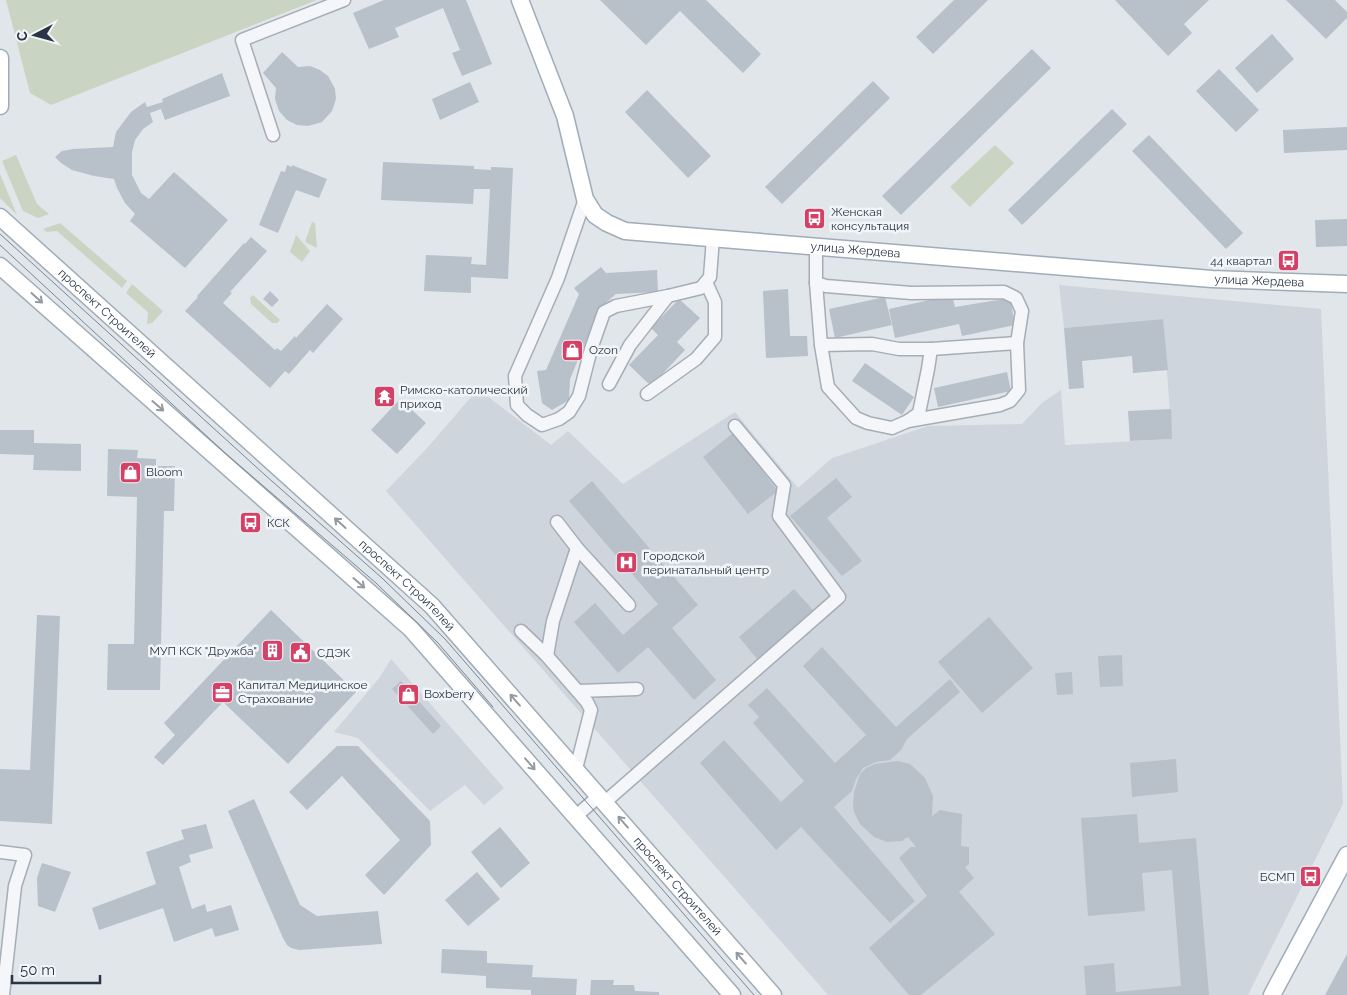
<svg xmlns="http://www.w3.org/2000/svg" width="1347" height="995" viewBox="0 0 1347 995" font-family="Raleway,sans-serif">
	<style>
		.built { fill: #cfd5dd }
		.green { fill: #c9d5c2 }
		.building { fill: #b8c0c9 }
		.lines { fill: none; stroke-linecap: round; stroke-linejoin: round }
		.minor-casing { stroke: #a6adb6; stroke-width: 15 }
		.major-casing { stroke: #a0acb7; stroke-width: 19 }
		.minor { stroke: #f4f6f9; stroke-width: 12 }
		.major { stroke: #fff; stroke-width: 16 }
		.tram { stroke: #7a8795; stroke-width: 1 }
		.oneway { stroke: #949aa2 }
		.labels { text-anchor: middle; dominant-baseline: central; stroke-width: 5; stroke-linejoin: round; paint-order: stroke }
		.poi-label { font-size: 12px; fill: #293544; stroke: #f1f5f8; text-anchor: start }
		.street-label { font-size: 12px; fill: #293544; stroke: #f1f5f8 }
	</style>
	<rect width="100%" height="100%" fill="#e1e6eb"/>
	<!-- built -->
	<g class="built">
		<polygon points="1059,285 1321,309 1343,804 1248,995 828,995 386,491 428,447 478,389 551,445 568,431 623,484 735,412 798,488 832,458 928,426 1022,424 1042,403 1061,390 1065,445 1172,439 1163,319 1064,328"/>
		<polygon points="391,659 504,788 484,805 465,785 430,811 358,738 334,732 380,677"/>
	</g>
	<!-- green -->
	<g class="green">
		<polygon points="6,0 317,0 51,105 30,93"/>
		<polygon points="995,145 1014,163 970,207 950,187"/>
		<polygon points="16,155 37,204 49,214 38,218 23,211 2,161"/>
		<polygon points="0,174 17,215 0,198"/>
		<polygon points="312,222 315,223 317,248 305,242"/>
		<polygon points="60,223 127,281 122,288 57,231 47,232 43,229"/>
		<polygon points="296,235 310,251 302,262 290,252"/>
		<polygon points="132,284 163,311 152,323 147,324 148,312 126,293"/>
		<polygon points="253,295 280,320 277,323 272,323 251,304 250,298"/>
	</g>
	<!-- building -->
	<g class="building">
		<polygon points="384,0 466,0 492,64 462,76 452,53 460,50 443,8 395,28 399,37 369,49 353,13"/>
		<polygon points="600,0 706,0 761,54 743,73 680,11 646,45"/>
		<polygon points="954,0 988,0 933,54 916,37"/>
		<polygon points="1115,0 1209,0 1184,24 1192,33 1168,56"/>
		<polygon points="1286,0 1335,0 1347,12 1347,18 1326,39"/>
		<polygon points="1272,34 1294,59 1257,93 1235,68"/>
		<polygon points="1032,49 1051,68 901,215 882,196"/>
		<polygon points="282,52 298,67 310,66 320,70 328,76 335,89 336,99 332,111 322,122 308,126 297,125 287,120 279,111 275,99 276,88 263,73"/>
		<polygon points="1219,69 1259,110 1236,132 1196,91"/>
		<polygon points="222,73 230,96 165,120 161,109 150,113 153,122 143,129 135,140 132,152 132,175 141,193 149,199 174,172 228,220 185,268 130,221 135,214 125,203 117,188 114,179 94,176 72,170 61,163 55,157 62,151 73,149 113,147 116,132 131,112 145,102 147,107 163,102 162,99"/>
		<polygon points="873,81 890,98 782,204 765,187"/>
		<polygon points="470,82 479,102 440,120 432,99"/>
		<polygon points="647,90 711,156 688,178 625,112"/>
		<polygon points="1112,109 1127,124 1022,225 1008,210"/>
		<polygon points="1347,127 1347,150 1284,153 1283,130"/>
		<polygon points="1149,135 1243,233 1226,249 1132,151"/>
		<polygon points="383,162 474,166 474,169 491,170 491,167 513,168 508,279 471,277 471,293 424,291 426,255 472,257 471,264 486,265 490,189 474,189 473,204 381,200"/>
		<polygon points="287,165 292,167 292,165 327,179 319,198 296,190 278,233 259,225 281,171 285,172"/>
		<polygon points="1347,219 1347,246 1316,247 1315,220"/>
		<polygon points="251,237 267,251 230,292 232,293 223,303 275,350 277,348 281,351 295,336 296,338 327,304 343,319 313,353 310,350 289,374 285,371 270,388 185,311 198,297 197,296 244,243 245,244"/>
		<polygon points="601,267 606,273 657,270 658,292 616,294 600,308 570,379 569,400 552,410 542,403 537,371 546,370 579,294 574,288"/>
		<polygon points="788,289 790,336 807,336 808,356 766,358 763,291"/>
		<polygon points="270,291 279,300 272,307 263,299"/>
		<polygon points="952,295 955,307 1010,298 1015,325 962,336 959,324 895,338 889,309"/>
		<polygon points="885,297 892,325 835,338 829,309"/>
		<polygon points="679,299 700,318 677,342 685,350 651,386 629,365 658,335 651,328"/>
		<polygon points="1163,319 1168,370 1133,373 1132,356 1082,361 1084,388 1069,389 1064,328"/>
		<polygon points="865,363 914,397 902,415 852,381"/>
		<polygon points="1007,372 1011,391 938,407 934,388"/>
		<polygon points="400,399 426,423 397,454 371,430"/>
		<polygon points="1171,409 1172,439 1130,441 1128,411"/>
		<polygon points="0,430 34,430 34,443 81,444 81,471 33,470 34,455 0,454"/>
		<polygon points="733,433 778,491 748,514 703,457"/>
		<polygon points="108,449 138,450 137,458 156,459 156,466 175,466 174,511 164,511 160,690 107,690 108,644 134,644 137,497 107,496"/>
		<polygon points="836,478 852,497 827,518 862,561 842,576 790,516"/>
		<polygon points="592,481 698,605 672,628 716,680 694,700 648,647 618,673 574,622 595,603 623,635 658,604 569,501"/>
		<polygon points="794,589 813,610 757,659 739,637"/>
		<polygon points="271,610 356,692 288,764 223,702 163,765 154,757 175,735 164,723"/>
		<polygon points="37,615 60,616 52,824 0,821 0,769 30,770"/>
		<polygon points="989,617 1033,668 982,713 938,662"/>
		<polygon points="822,647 896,727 950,679 960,692 907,739 901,750 890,760 876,762 863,768 856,779 852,791 834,807 915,901 890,923 801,827 776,850 700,763 724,740 781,802 804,781 753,723 759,717 748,705 767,688 835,763 866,735 803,666"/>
		<polygon points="1122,655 1123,686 1100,687 1098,656"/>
		<polygon points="1072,672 1073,694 1057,695 1055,673"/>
		<polygon points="401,681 441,726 433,734 392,689"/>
		<polygon points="337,746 358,746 430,821 431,845 384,895 365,875 400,840 342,776 307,810 289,792"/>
		<polygon points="1176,759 1178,792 1132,797 1130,763"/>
		<polygon points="898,761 910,764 925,778 933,796 932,816 940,810 962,814 961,846 969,847 969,864 965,867 974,878 959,892 995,934 921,995 909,995 869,948 927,896 899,858 911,847 916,847 908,837 902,841 887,842 874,837 860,824 854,812 853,805 854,792 860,774 866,768 875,764"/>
		<polygon points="254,799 300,905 317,916 378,911 382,944 299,950 291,948 287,945 283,938 228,811"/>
		<polygon points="1137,814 1139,843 1196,838 1209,995 1086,995 1084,966 1114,963 1116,992 1181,986 1172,870 1142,873 1145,911 1088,916 1081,818"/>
		<polygon points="206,824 213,848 189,855 191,862 179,867 192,909 205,904 207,912 231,905 239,930 215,937 212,928 174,942 163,908 99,930 92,908 156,884 146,852 184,839 181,830"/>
		<polygon points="500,827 530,863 501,888 471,852"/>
		<polygon points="42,863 71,872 55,912 38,906 37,878"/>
		<polygon points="477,872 500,899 468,926 445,900"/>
		<polygon points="442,949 487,951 487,963 533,965 532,977 577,979 576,995 531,995 531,990 486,988 486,976 441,973"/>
		<polygon points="1347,954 1347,995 1325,995"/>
		<polygon points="591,980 614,980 613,985 634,985 635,991 659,992 659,995 590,995"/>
	</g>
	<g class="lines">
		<defs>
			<g id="minor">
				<polyline points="273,135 242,40 344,0"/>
				<polyline points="585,199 558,278 515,376 517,405 527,415 542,425 559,419 569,412 579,396 591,349 604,312 616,306 668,296 701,288 710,277 713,238"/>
				<polyline points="816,247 816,283 821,345 828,387 856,418 868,423 892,428 908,421 919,413 928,369 931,349 1017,343"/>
				<polyline points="816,283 826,286 911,293 1004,292 1016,298 1022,311 1017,343 1019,390 1010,401 1000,405 908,421"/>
				<polyline points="821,345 872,344 899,349 931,349"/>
				<polyline points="609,384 630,345 668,296"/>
				<polyline points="647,394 696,359 715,337 715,302 706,282"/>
				<polyline points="557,522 577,548 629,605"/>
				<polyline points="521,631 547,656 587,702 591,710 576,769"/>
				<polyline points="547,656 553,621 577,548"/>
				<polyline points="578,691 637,689"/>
				<polyline points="605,802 839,597 779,516 784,485 735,426"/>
				<polyline points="575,817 599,796"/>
				<polyline points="0,852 25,855 15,886 3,995"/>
			</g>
			<g id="major">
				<path id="s1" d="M520,0L565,116L585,199L595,215L607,223L625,231L1212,279L1347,284"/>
				<polyline points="0,58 0,106"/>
				<path id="s2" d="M0,217L432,606L773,995"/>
				<polyline points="0,266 411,629 732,995"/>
				<polyline points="1272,995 1347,855"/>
			</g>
		</defs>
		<!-- minor casing -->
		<use href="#minor" class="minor-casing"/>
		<!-- major casing -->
		<use href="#major" class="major-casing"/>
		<!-- minor -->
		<use href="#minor" class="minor"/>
		<!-- major -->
		<use href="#major" class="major"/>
		<!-- tram -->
		<g class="tram">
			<polyline points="0,234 265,475 382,578 445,639 754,995"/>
			<polyline points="0,245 225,453 376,583 438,643 493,707"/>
		</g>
	</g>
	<!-- one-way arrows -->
	<defs><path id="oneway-shaft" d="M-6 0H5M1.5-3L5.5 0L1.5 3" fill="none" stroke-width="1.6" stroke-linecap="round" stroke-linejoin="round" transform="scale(1.25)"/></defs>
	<g class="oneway">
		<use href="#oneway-shaft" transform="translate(37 298) rotate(42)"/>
		<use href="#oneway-shaft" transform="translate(158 406) rotate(41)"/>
		<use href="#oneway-shaft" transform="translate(340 523) rotate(-138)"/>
		<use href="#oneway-shaft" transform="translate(359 583) rotate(41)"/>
		<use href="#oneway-shaft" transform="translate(515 700) rotate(-131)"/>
		<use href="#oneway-shaft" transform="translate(530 764) rotate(49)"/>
		<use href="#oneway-shaft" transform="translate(623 822) rotate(-131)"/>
		<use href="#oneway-shaft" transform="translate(741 958) rotate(-131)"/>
	</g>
	<!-- icons -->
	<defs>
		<symbol id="bus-square" viewBox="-11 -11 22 22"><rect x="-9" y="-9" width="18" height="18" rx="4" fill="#d54166" stroke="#f1f5f8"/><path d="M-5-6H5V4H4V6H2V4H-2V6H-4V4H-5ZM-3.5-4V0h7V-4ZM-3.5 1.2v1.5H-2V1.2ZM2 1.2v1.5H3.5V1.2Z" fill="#fff"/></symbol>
		<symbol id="shop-square" viewBox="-11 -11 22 22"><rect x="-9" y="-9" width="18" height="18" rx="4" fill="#d54166" stroke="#f1f5f8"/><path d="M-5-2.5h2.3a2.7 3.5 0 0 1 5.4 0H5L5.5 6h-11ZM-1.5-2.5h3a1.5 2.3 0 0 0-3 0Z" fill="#fff"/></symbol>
		<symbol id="temple-square" viewBox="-11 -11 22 22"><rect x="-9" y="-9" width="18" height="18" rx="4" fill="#d54166" stroke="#f1f5f8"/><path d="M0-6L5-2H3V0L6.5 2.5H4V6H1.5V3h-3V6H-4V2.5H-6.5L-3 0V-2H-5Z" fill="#fff"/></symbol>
		<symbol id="hospital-square" viewBox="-11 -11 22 22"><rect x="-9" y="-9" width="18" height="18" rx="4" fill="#d54166" stroke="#f1f5f8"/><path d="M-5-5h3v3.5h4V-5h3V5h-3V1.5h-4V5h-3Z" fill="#fff"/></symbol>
		<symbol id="building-square" viewBox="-11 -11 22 22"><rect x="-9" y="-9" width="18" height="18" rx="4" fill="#d54166" stroke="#f1f5f8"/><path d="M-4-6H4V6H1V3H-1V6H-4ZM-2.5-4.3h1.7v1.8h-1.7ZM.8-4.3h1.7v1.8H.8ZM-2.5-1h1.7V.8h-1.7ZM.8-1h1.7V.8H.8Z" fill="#fff"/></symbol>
		<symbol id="civic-square" viewBox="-11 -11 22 22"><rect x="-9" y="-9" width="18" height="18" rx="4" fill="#d54166" stroke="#f1f5f8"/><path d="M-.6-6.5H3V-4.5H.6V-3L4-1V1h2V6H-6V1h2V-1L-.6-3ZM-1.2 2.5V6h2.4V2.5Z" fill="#fff"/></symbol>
		<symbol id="office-square" viewBox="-11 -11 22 22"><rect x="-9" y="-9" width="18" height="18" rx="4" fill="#d54166" stroke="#f1f5f8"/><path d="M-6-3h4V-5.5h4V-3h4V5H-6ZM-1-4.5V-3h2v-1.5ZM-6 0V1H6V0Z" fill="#fff"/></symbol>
	</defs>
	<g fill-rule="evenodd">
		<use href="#bus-square" x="802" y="206" width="25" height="25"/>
		<use href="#bus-square" x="1276" y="248" width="25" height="25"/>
		<use href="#shop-square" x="560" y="338" width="25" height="25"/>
		<use href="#temple-square" x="372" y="384" width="25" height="25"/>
		<use href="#shop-square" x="118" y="460" width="25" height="25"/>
		<use href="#bus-square" x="238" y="510" width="25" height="25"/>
		<use href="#hospital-square" x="614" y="550" width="25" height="25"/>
		<use href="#building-square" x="260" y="638" width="25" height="25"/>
		<use href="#civic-square" x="288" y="640" width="25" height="25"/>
		<use href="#office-square" x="210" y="680" width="25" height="25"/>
		<use href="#shop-square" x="396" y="682" width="25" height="25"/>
		<use href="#bus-square" x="1298" y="864" width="25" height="25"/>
	</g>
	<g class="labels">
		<!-- poi labels -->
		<g class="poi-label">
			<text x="831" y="212">Женская<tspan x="831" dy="14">консультация</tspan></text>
			<text x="1272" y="261" text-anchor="end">44 квартал</text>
			<text x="589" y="350">Ozon</text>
			<text x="400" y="390">Римско-католический<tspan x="400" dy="14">приход</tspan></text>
			<text x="146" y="472">Bloom</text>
			<text x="267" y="523">КСК</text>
			<text x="643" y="556">Городской<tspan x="643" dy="14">перинатальный центр</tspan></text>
			<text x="257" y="651" text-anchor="end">МУП КСК "Дружба"</text>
			<text x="317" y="653">СДЭК</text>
			<text x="238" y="685">Капитал Медицинское<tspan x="238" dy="14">Страхование</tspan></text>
			<text x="424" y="694">Boxberry</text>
			<text x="1295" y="877" text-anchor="end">БСМП</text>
		</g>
		<!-- street labels -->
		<g class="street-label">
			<text stroke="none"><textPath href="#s1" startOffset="494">улица Жердева</textPath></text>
			<text stroke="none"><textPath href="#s1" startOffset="899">улица Жердева</textPath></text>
			<text stroke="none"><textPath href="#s2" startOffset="144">проспект Строителей</textPath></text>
			<text stroke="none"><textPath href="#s2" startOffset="549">проспект Строителей</textPath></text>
			<text stroke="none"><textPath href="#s2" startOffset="954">проспект Строителей</textPath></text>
		</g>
	</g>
	<!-- north arrow -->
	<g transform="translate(35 35) rotate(264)" stroke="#f1f5f8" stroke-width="4" paint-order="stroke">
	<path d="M0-4L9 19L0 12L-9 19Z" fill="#293544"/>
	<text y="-8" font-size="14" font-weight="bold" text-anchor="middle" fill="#293544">С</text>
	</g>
	<!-- scale -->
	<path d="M12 975v8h88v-8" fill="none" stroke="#293544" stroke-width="2.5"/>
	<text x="20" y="975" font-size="15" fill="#293544" stroke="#f1f5f8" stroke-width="4" paint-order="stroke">50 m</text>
</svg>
